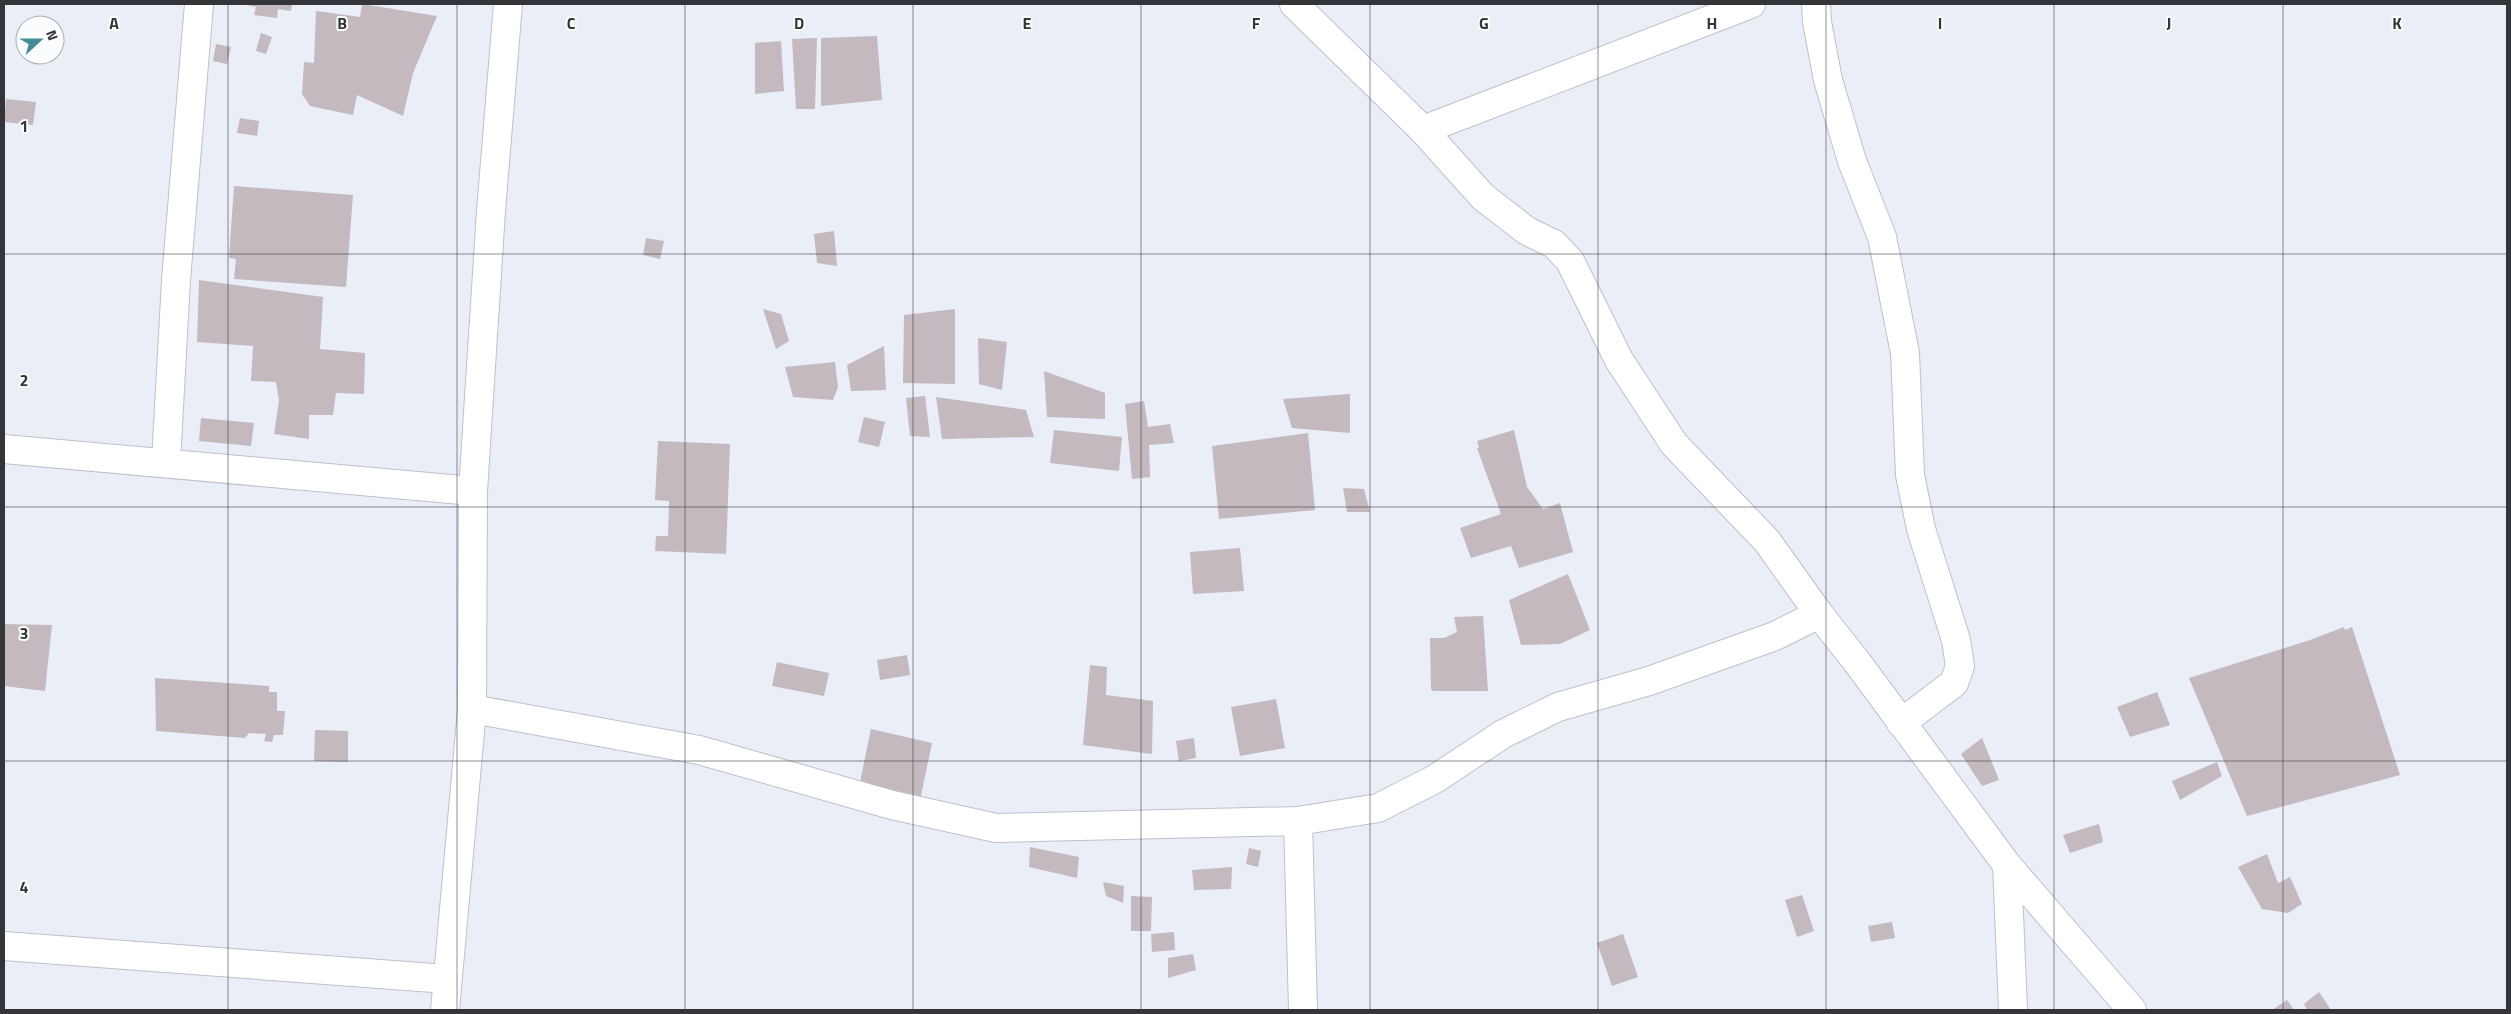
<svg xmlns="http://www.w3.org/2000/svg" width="2511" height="1014" viewBox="0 0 2511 1014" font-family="'Titillium Web',sans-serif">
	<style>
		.building { fill: #c3b9be }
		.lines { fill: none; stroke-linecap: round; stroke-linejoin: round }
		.minor-casing { stroke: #bdc1ca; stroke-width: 30 }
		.minor { stroke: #fff; stroke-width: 28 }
		.grid { fill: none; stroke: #343539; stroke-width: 1; stroke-opacity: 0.55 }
		.grid-label { font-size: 16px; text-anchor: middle; font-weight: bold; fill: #343539; stroke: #fbfcfd; stroke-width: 4; stroke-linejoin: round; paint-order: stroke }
	</style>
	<rect width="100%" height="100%" fill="#eaeef7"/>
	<!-- building -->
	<g class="building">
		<polygon points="243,4 292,4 291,11 278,9 277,18 254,15 256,7"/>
		<polygon points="362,4 437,16 413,73 403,116 357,95 353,115 310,106 302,94 304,62 314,63 316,11 360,17"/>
		<polygon points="261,33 272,37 266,54 256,51"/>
		<polygon points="877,36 882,100 821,106 821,38"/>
		<polygon points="817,38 815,109 796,109 792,39"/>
		<polygon points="781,41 784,91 755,94 755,43"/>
		<polygon points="216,44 231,47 227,64 213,61"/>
		<polygon points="6,99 36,102 33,125 4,122"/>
		<polygon points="240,118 259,121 257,136 237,133"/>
		<polygon points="234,186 353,195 346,287 234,279 236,259 229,258"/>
		<polygon points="834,231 837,266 817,263 814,234"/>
		<polygon points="646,238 664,241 660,259 643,255"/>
		<polygon points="199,280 323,297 320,349 365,353 364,394 336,393 333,415 309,415 309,439 274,434 279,401 276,382 251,381 253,346 197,342"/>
		<polygon points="763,309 781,314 789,341 776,349"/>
		<polygon points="955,309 955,384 903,383 904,315"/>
		<polygon points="978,338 1007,342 1002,390 979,384"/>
		<polygon points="884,346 886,390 851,391 847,365"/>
		<polygon points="835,362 838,387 833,400 793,397 785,367"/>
		<polygon points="1044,371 1105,393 1105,419 1047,417"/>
		<polygon points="1350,394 1350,433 1292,428 1283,399"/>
		<polygon points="925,396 930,437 910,436 906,398"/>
		<polygon points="936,397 1026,410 1034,437 942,439"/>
		<polygon points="1144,401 1148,427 1170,424 1174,443 1149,445 1150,477 1132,479 1125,404"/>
		<polygon points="864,417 885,422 879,447 858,442"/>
		<polygon points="201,418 254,423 251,446 199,441"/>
		<polygon points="1054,430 1122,437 1119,471 1050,463"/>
		<polygon points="1514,430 1527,487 1543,509 1560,503 1573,552 1519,568 1511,546 1471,558 1460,528 1501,514 1477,448 1479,448 1477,441"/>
		<polygon points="1308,433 1315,510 1219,519 1212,446"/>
		<polygon points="658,441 730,444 726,554 655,551 656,536 668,536 669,501 655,500"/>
		<polygon points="1343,488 1364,489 1370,512 1347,512"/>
		<polygon points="1240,548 1244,591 1193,594 1190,552"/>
		<polygon points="1568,574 1590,630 1560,644 1521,645 1509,600"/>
		<polygon points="1483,616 1488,691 1433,691 1431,689 1430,638 1444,638 1457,632 1454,617"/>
		<polygon points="4,624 52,625 45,691 4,686"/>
		<polygon points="2344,627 2345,630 2352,627 2400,775 2247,816 2189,678 2310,640"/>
		<polygon points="907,655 910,675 880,680 877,660"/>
		<polygon points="777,662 829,673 824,696 772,686"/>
		<polygon points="1090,665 1107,667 1106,695 1153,701 1152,754 1083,745"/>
		<polygon points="155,678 269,686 269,692 277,692 277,711 285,711 283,735 274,735 272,742 264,741 266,734 249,733 245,738 156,731"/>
		<polygon points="2157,692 2170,725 2130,737 2117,707"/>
		<polygon points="1276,699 1285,748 1240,756 1231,707"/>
		<polygon points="871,729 932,743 920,800 859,787"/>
		<polygon points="315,730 348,731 348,762 314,761"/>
		<polygon points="1194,738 1196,758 1179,761 1176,741"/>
		<polygon points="1982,738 1999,780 1982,786 1961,754"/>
		<polygon points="2217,762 2222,776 2180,800 2172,781"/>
		<polygon points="2099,824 2103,842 2070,853 2063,835"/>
		<polygon points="1030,847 1079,857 1077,878 1029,867"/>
		<polygon points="1249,848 1261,851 1258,867 1246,864"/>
		<polygon points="2267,854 2278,883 2290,877 2302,904 2288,913 2262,909 2238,867"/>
		<polygon points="1232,867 1231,889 1194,890 1192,870"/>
		<polygon points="1103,882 1124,886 1123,903 1106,896"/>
		<polygon points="1802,895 1814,931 1797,937 1785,900"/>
		<polygon points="1131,896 1152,897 1151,931 1131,931"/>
		<polygon points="1892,922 1895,938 1871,942 1868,926"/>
		<polygon points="1174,932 1175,950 1152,952 1151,934"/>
		<polygon points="1623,934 1638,977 1612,986 1597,943"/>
		<polygon points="1193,954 1196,970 1168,978 1168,958"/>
		<polygon points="2319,992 2331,1010 2307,1010 2304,1004"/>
		<polygon points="2287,1000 2294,1010 2272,1010"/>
	</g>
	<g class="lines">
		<defs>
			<g id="minor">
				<polyline points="1294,4 1423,130 1483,197 1527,231 1554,244 1570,261 1619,360 1674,444 1767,541 1819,614"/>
				<polyline points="1816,4 1817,22 1828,80 1852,161 1882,237 1905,353 1910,475 1921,529 1956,640 1960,666 1954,683 1901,723"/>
				<polyline points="1423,130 1751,4"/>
				<polyline points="4,449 473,491"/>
				<polyline points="166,462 176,280 199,4"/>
				<polyline points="472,709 699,750 892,805 996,828 1298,821 1378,808 1435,779 1503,734 1558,707 1649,681 1775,636 1819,614 1857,662 2007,865 2132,1010"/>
				<polyline points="1298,821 1303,1010"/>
				<polyline points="2007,865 2013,1010"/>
				<polyline points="4,946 447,979"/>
				<polyline points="445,1010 472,709 473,491 491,211 508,4"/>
			</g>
		</defs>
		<!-- minor casing -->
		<use href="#minor" class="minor-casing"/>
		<!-- minor -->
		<use href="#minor" class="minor"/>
	</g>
	<!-- grid -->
	<path class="grid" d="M228,4V1010M457,4V1010M685,4V1010M913,4V1010M1141,4V1010M1370,4V1010M1598,4V1010M1826,4V1010M2054,4V1010M2283,4V1010M4,254H2507M4,507H2507M4,761H2507"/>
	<g class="grid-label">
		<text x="114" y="29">A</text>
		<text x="342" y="29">B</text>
		<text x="571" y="29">C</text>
		<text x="799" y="29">D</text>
		<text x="1027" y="29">E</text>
		<text x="1256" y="29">F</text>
		<text x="1484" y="29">G</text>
		<text x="1712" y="29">H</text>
		<text x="1940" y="29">I</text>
		<text x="2169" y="29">J</text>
		<text x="2397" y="29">K</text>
		<text x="24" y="132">1</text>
		<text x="24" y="386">2</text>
		<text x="24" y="639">3</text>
		<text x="24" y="893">4</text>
	</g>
	<!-- border -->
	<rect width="2511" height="1014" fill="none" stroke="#343539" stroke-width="10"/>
	<!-- north arrow -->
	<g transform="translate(40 40) rotate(69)"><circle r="24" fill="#fbfcfd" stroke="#abacaf"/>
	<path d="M0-4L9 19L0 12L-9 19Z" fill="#458b95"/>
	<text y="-8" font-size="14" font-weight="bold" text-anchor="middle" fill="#343539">N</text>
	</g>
</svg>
